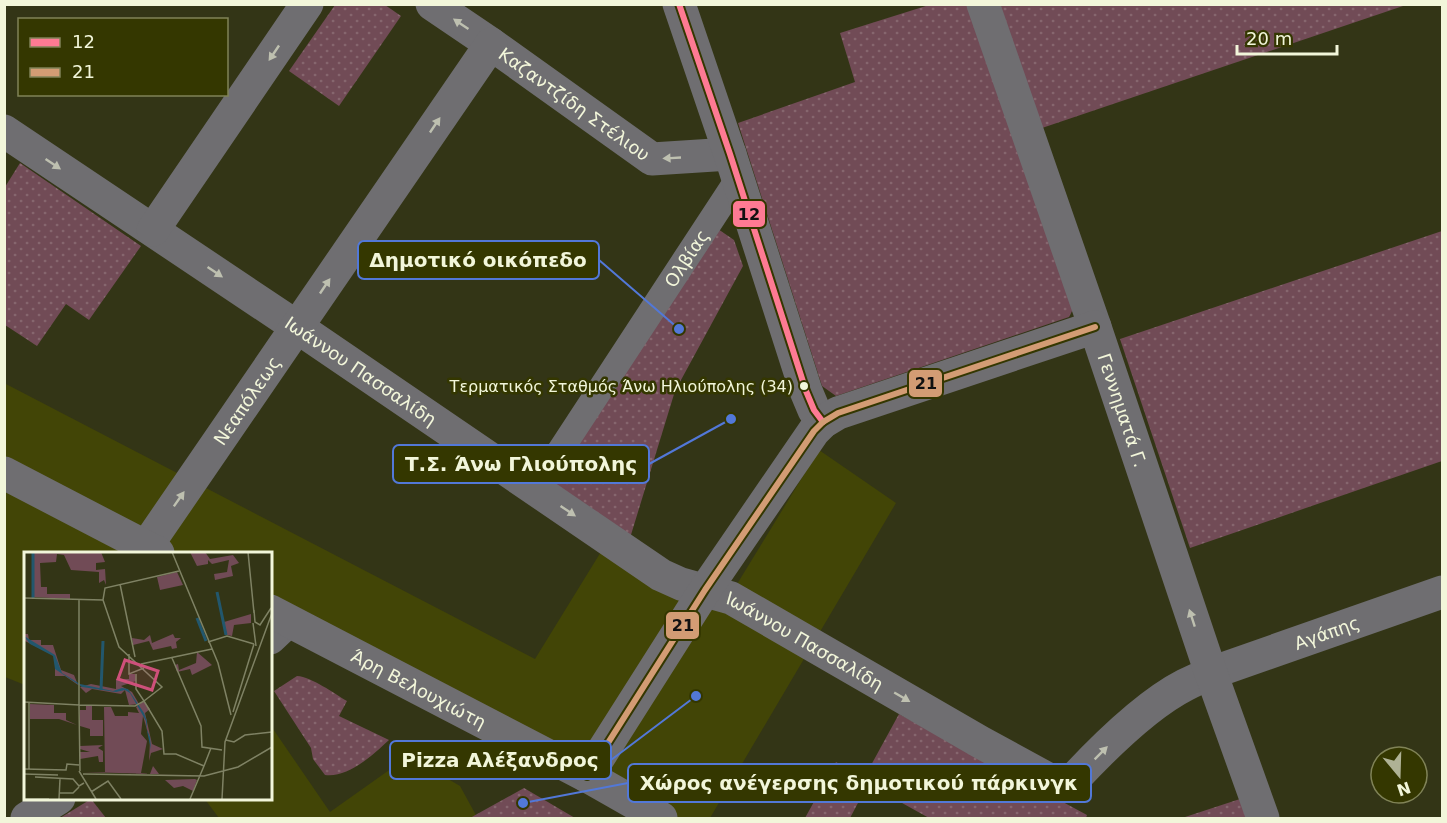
<svg xmlns="http://www.w3.org/2000/svg" width="1447" height="823" viewBox="0 0 1447 823" font-family="'DejaVu Sans',sans-serif">
	<style>
		.built { fill: #424506 }
		.grass { fill: url(#grass-dots) }
		.lines { fill: none; stroke-linecap: round; stroke-linejoin: round }
		.pedestrian { stroke: #6f6e71; stroke-width: 26 }
		.minor { stroke: #6f6e71; stroke-width: 33 }
		.tertiary { stroke: #6f6e71; stroke-width: 33 }
		.bus-1-casing { stroke: #343700; stroke-width: 10 }
		.bus-2-casing { stroke: #343700; stroke-width: 10 }
		.bus-1 { stroke: #fe7a93; stroke-width: 6 }
		.bus-2 { stroke: #d39c74; stroke-width: 6 }
		.oneway { fill: #bec0b0 }
		.bus-dot { fill: #f2f6da; stroke: #343700; stroke-width: 2 }
		.labels { text-anchor: middle; dominant-baseline: central; stroke-width: 5; stroke-linejoin: round; paint-order: stroke }
		.bus-label { font-size: 16px; fill: #f2f6da; stroke: #343700; text-anchor: end }
		.street-label { font-size: 18px; fill: #f2f6da; stroke: #343700 }
		.inset-river { fill: none; stroke: #22576d; stroke-width: 3 }
		.inset-road { fill: none; stroke: #7f8264; stroke-width: 1.5 }
		.view { fill: #ce507b; fill-opacity: 0.15; stroke: #ce507b; stroke-width: 3 }
		.inset-edge { fill: none; stroke: #f2f6da; stroke-width: 3 }
		.leader { fill: none; stroke: #5278d8; stroke-width: 2 }
		.callout-dot { fill: #5278d8; stroke: #343700; stroke-width: 2 }
		.callout { fill: #343700; stroke: #5278d8; stroke-width: 2 }
		.callout-label { font-size: 20px; text-anchor: middle; font-weight: bold; fill: #f2f6da }
		.line-badge { stroke: #343700; stroke-width: 2 }
		.pale-badge-label { font-size: 16px; text-anchor: middle; font-weight: bold; fill: #111 }
	</style>
	<defs>
		<pattern id="grass-dots" width="8" height="8" patternUnits="userSpaceOnUse" patternTransform="scale(1.5)"><rect width="8" height="8" fill="#714b56"/><path d="M2 2h.1M6 6h.1" fill="none" stroke="#86666e" stroke-width="1.8" stroke-linecap="round"/></pattern>
	</defs>
	<rect width="100%" height="100%" fill="#333516"/>
	<!-- built -->
	<g class="built">
		<polygon points="4,383 535,659 607,542 723,607 819,450 896,503 710,818 665,818 270,604 270,553 26,553 25,685 5,677"/>
		<polygon points="271,726 330,812 409,756 460,786 477,817 474,818 219,818 204,798 270,798 270,727"/>
	</g>
	<!-- grass -->
	<g class="grass">
		<polygon points="999,4 1406,5 1042,128"/>
		<polygon points="335,5 385,5 401,16 339,106 289,71"/>
		<polygon points="929,5 971,5 1075,305 1069,317 836,396 822,386 738,123 855,82 840,33"/>
		<polygon points="20,163 141,246 89,320 66,304 37,346 5,325 5,187"/>
		<polygon points="715,227 734,240 743,266 675,391 630,538 549,481"/>
		<polygon points="1442,231 1442,461 1190,548 1120,339"/>
		<path d="M297,676C312,677 333,693 347,701L339,716L389,740C373,755 348,778 325,775L313,759L311,748L274,691Z"/>
		<polygon points="899,714 1087,815 1086,818 929,818 868,784 850,818 805,818 836,762 864,778"/>
		<polygon points="524,788 575,818 470,818"/>
		<polygon points="1243,798 1249,818 1182,818"/>
		<polygon points="91,799 106,818 60,818"/>
	</g>
	<g class="lines">
		<!-- pedestrian -->
		<path class="pedestrian" id="s1" d="M535,489L738,179"/>
		<!-- minor -->
		<g class="minor">
			<path id="s2" d="M432,4L491,44L652,159L730,154"/>
			<polyline points="983,4 1095,327"/>
			<path id="s3" d="M4,131L297,327L661,575L681,584L731,598L982,743L1059,785L1067,783L1075,778C1105,746 1146,705 1185,685C1193,681 1202,677 1211,673L1442,592"/>
			<polyline points="153,230 307,4"/>
			<path id="s4" d="M146,547L491,44"/>
			<polyline points="270,638 288,621"/>
			<polyline points="27,818 59,798"/>
		</g>
		<!-- tertiary -->
		<g class="tertiary">
			<polyline points="679,4 730,154 806,391 814,410 823,422"/>
			<polyline points="4,473 158,553"/>
			<path id="s5" d="M270,611L587,776L661,818"/>
			<path id="s6" d="M587,776L705,590L814,431L823,422L838,413L1095,327L1211,673L1263,818"/>
		</g>
		<defs>
			<polyline id="bus-1" points="679,4 730,154 806,391 814,410 823,422"/>
			<polyline id="bus-2" points="587,776 705,590 814,431 823,422 838,413 1095,327"/>
		</defs>
		<!-- bus-1 casing -->
		<use href="#bus-1" class="bus-1-casing"/>
		<!-- bus-2 casing -->
		<use href="#bus-2" class="bus-2-casing"/>
		<!-- bus-1 -->
		<use href="#bus-1" class="bus-1"/>
		<!-- bus-2 -->
		<use href="#bus-2" class="bus-2"/>
	</g>
	<!-- one-way arrows -->
	<defs><path id="oneway-solid" d="M-6-.8H1V-3.2L6.5 0L1 3.2V.8H-6Z" transform="scale(1.5)"/></defs>
	<g class="oneway">
		<use href="#oneway-solid" transform="translate(461 24) rotate(-146)"/>
		<use href="#oneway-solid" transform="translate(274 53) rotate(124)"/>
		<use href="#oneway-solid" transform="translate(435 125) rotate(-56)"/>
		<use href="#oneway-solid" transform="translate(672 158) rotate(177)"/>
		<use href="#oneway-solid" transform="translate(53 164) rotate(34)"/>
		<use href="#oneway-solid" transform="translate(215 272) rotate(34)"/>
		<use href="#oneway-solid" transform="translate(325 286) rotate(-56)"/>
		<use href="#oneway-solid" transform="translate(179 499) rotate(-55)"/>
		<use href="#oneway-solid" transform="translate(568 511) rotate(34)"/>
		<use href="#oneway-solid" transform="translate(1192 618) rotate(-108)"/>
		<use href="#oneway-solid" transform="translate(902 697) rotate(30)"/>
		<use href="#oneway-solid" transform="translate(1101 753) rotate(-45)"/>
	</g>
	<!-- markers -->
	<circle class="bus-dot" cx="804" cy="386" r="5"/>
	<g class="labels">
		<!-- bus labels -->
		<g class="bus-label">
			<text x="793" y="386">Τερματικός Σταθμός Άνω Ηλιούπολης (34)</text>
		</g>
		<!-- street labels -->
		<g class="street-label">
			<text stroke="none"><textPath href="#s2" startOffset="174">Καζαντζίδη Στέλιου</textPath></text>
			<text stroke="none"><textPath href="#s1" startOffset="276">Ολβίας</textPath></text>
			<text stroke="none"><textPath href="#s3" startOffset="430">Ιωάννου Πασσαλίδη</textPath></text>
			<text stroke="none"><textPath href="#s4" startOffset="178">Νεαπόλεως</textPath></text>
			<text stroke="none"><textPath href="#s6" startOffset="802">Γεννηματά Γ.</textPath></text>
			<text stroke="none"><textPath href="#s3" startOffset="1558">Αγάπης</textPath></text>
			<text stroke="none"><textPath href="#s3" startOffset="952">Ιωάννου Πασσαλίδη</textPath></text>
			<text stroke="none"><textPath href="#s5" startOffset="168">Άρη Βελουχιώτη</textPath></text>
		</g>
	</g>
	<!-- overview -->
	<g transform="translate(24 552)">
		<rect width="248" height="248" fill="#333516"/>
		<path d="M10,0H77L81,10L72,11V18L81,17L80,0L82,33L80,28L75,31V20L47,18L40,3L33,2L32,10L16,11L17,35H23V42H46V47L9,45ZM166,0H181L186,7L209,3L215,11L207,14L209,24L191,28L190,22L203,20L205,8L188,12L184,8V12L173,14ZM153,20L159,33L136,38L133,25ZM227,62V71L210,73L208,84L203,83L200,70ZM0,82H4L5,88H17V93H29L37,118L50,123L54,133L41,124H31V104L1,89ZM149,82L151,86H157L152,90L153,96L148,97L147,94L129,98L125,89L109,93L108,86L120,88L126,83L128,91ZM173,100L188,113L168,123L166,117L153,120L151,113L154,112L155,118L172,111ZM105,122H111L112,129L97,134L108,140L115,152L105,153L101,138L97,142L68,137L62,141L56,135L67,132L92,137V127H105ZM120,149L126,157L121,161L128,192L139,197L127,201L125,209L126,188L119,164L117,182L123,189L117,221L126,222L129,214L135,222L165,223L59,220H81L80,155H87L91,164H104V160L115,161L112,155ZM6,152L30,153V161H42V168L53,173L35,167H6ZM62,154H68V168H79V184H66V177L56,174V158H62ZM79,193L74,196L79,199V210H75L74,204L56,207V200H66L56,197V194ZM141,228L171,227L173,228L169,239L159,234L150,236Z" fill="#714b56"/>
		<path d="M0,84L31,103L38,121L56,132L89,139L98,136L104,137L120,161L123,169V178L126,185L127,198L124,222L127,198L123,179L122,169L106,141L101,138L92,140L58,135L31,117L29,104L6,92Z" fill="#22576d"/>
		<path class="inset-river" d="M193,40L202,83M9,46V1M173,66L182,89M77,138L79,89"/>
		<path class="inset-road" d="M148,0L194,111L207,163M224,0L230,61M96,32L111,105M0,46L79,48M230,58L231,70L236,73L247,56M229,71L232,94M184,90L203,84L230,92M105,102V122L120,116M148,106L177,174L178,195L198,198M117,112L188,97M112,122V137L120,149L138,135L95,95L79,48L81,36L155,19M0,150L55,153V48M5,151V217M209,160L230,92M202,188L210,190L221,183L248,180M180,214L187,196M0,217L42,218L43,212L55,213M55,219L72,247M56,219L55,153L111,154L120,149L138,179L140,202H152L180,214L166,247M0,222L34,223M59,222L180,224L214,215L248,195M11,225L49,227L55,234L60,231M67,240L84,229L97,247M35,241H49L55,235M0,247H25M35,247L36,227M198,247L201,190L248,61"/>
		<path class="view" d="M101,108L134,119L128,138L94,127Z"/>
		<rect width="248" height="248" class="inset-edge"/>
	</g>
	<!-- callouts -->
	<path class="leader" d="M679 329L599 260M731 419L649 464M696 696L611 760M523 803L628 783"/>
	<g class="callout-dot">
		<circle cx="679" cy="329" r="6"/>
		<circle cx="731" cy="419" r="6"/>
		<circle cx="696" cy="696" r="6"/>
		<circle cx="523" cy="803" r="6"/>
	</g>
	<g class="callout">
		<rect x="358" y="241" width="241" height="38" rx="6"/>
		<rect x="393" y="445" width="256" height="38" rx="6"/>
		<rect x="390" y="741" width="221" height="38" rx="6"/>
		<rect x="628" y="764" width="463" height="38" rx="6"/>
	</g>
	<g class="callout-label">
		<text x="478" y="267">Δημοτικό οικόπεδο</text>
		<text x="521" y="471">Τ.Σ. Άνω Γλιούπολης</text>
		<text x="500" y="767">Pizza Αλέξανδρος</text>
		<text x="859" y="790">Χώρος ανέγερσης δημοτικού πάρκινγκ</text>
	</g>
	<g class="line-badge">
		<rect x="732" y="200" width="34" height="28" rx="6" fill="#fe7a93"/>
		<rect x="908" y="369" width="35" height="29" rx="6" fill="#d39c74"/>
		<rect x="665" y="611" width="35" height="29" rx="6" fill="#d39c74"/>
	</g>
	<g class="pale-badge-label">
		<text x="749" y="220">12</text>
		<text x="926" y="389">21</text>
		<text x="683" y="631">21</text>
	</g>
	<!-- border -->
	<rect width="1447" height="823" fill="none" stroke="#f2f6da" stroke-width="12"/>
	<!-- legend -->
	<rect x="18" y="18" width="210" height="78" fill="#343700" stroke="#808357" stroke-width="1.5"/>
	<rect x="30" y="38" width="30" height="9" fill="#fe7a93" stroke="#808357" stroke-width="1.5"/>
	<text x="72" y="48" font-size="18" fill="#f2f6da">12</text>
	<rect x="30" y="68" width="30" height="9" fill="#d39c74" stroke="#808357" stroke-width="1.5"/>
	<text x="72" y="78" font-size="18" fill="#f2f6da">21</text>
	<!-- north arrow -->
	<g transform="translate(1399 775) rotate(161)"><circle r="28" fill="#343700" stroke="#808357" stroke-width="1.5"/>
	<path d="M0-4.5L10 22L0 15L-10 22Z" fill="#afb295"/>
	<text y="-9" font-size="16" font-weight="bold" text-anchor="middle" fill="#f2f6da">N</text>
	</g>
	<!-- scale -->
	<path d="M1237 45v9h100v-9" fill="none" stroke="#f2f6da" stroke-width="3"/>
	<text x="1246" y="45" font-size="18" fill="#f2f6da" stroke="#343700" stroke-width="4.5" paint-order="stroke">20 m</text>
</svg>
